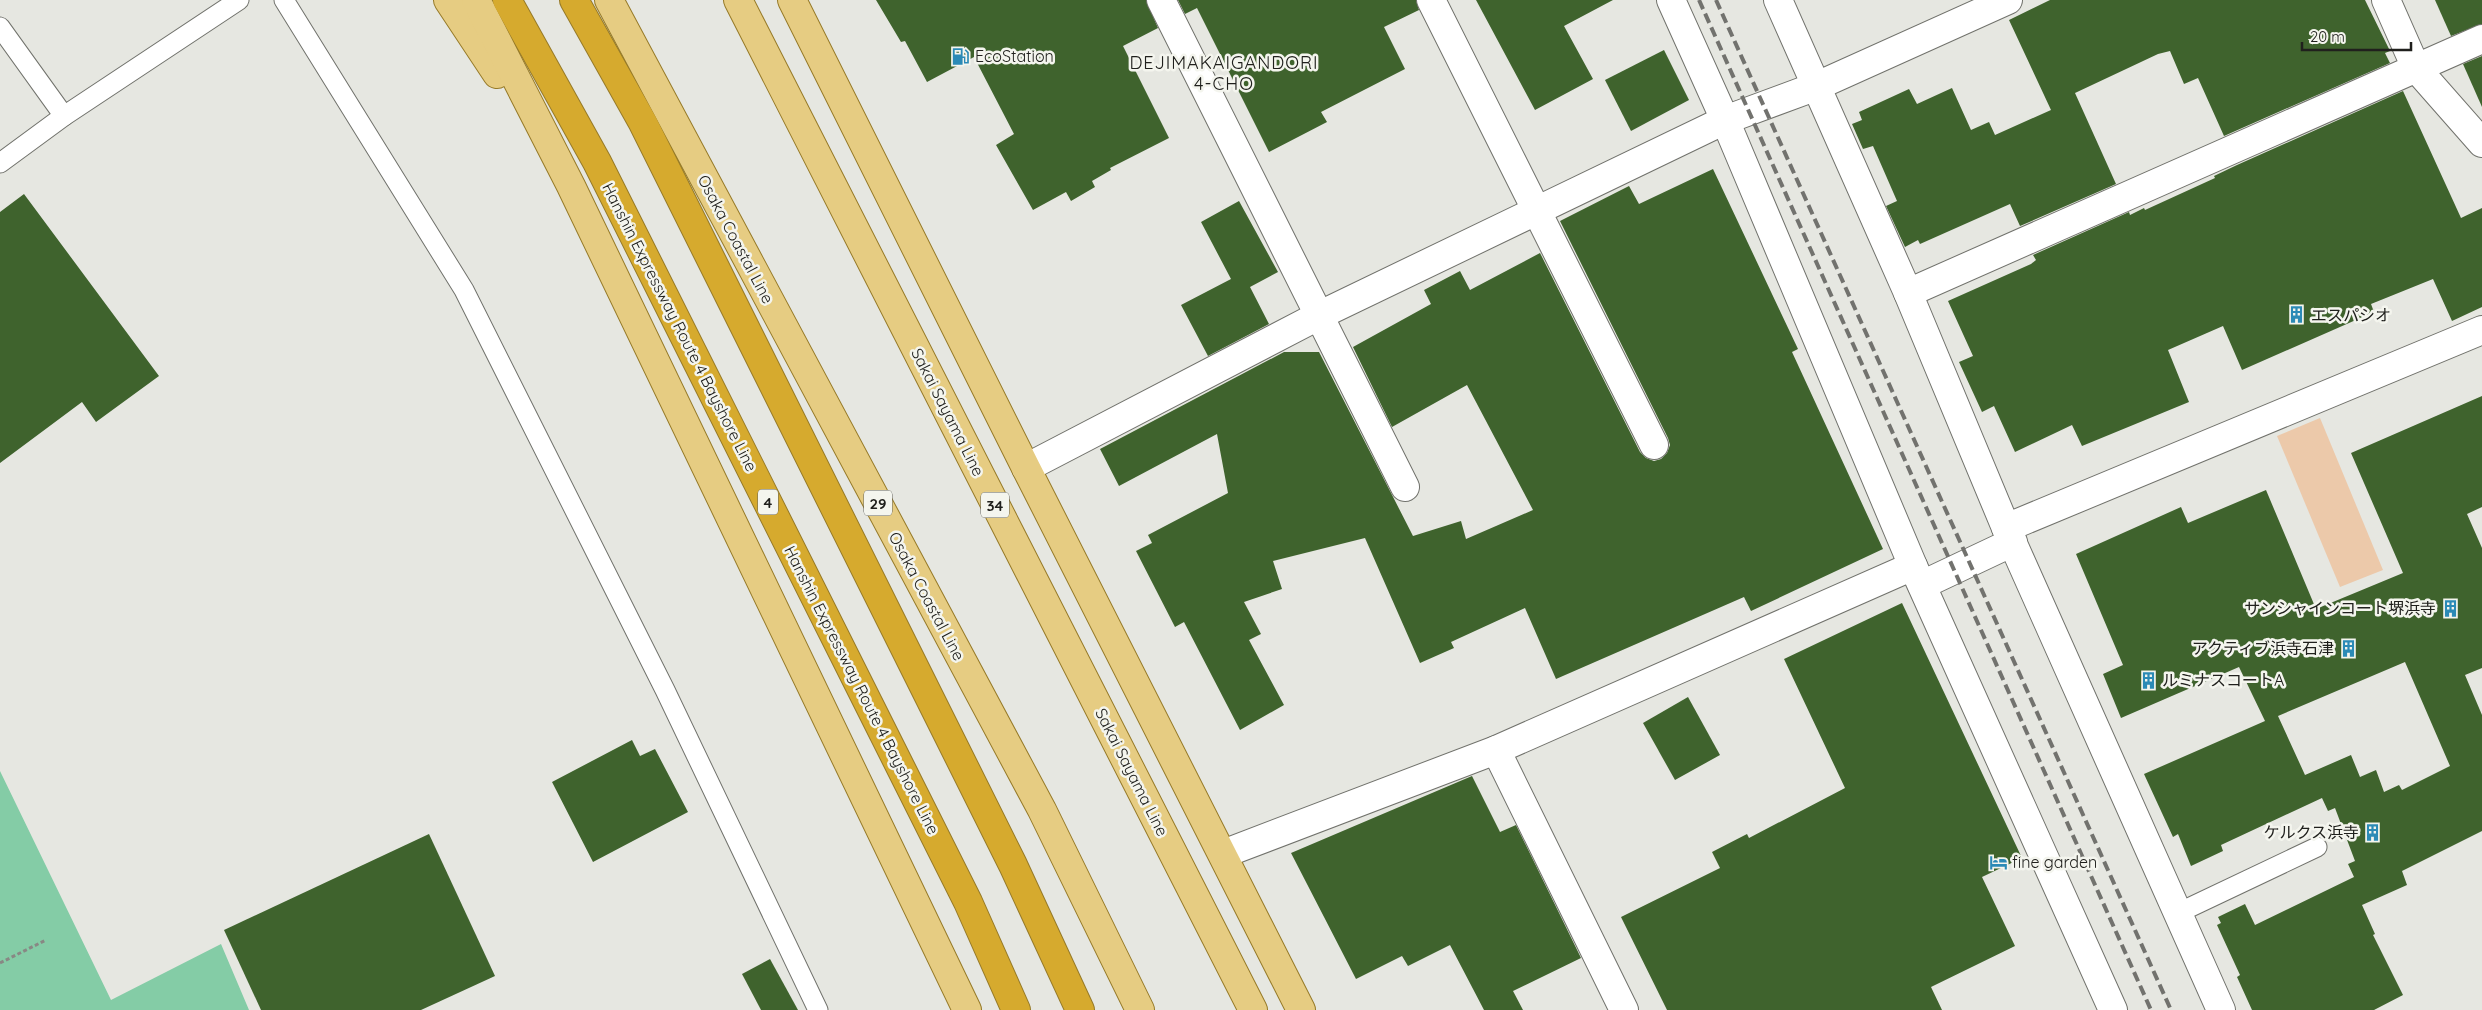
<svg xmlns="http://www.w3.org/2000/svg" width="2482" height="1010" viewBox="0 0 2482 1010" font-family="Quicksand,'Noto Sans JP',sans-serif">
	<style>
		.green { fill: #ecc9aa }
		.water { fill: #84cca6 }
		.building { fill: #3f632d; fill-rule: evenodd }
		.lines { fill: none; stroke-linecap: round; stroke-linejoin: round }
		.service-casing { stroke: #71726c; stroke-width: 21 }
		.pedestrian-casing { stroke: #71726c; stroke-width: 30 }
		.minor-casing { stroke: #71726c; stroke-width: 30 }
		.primary-casing { stroke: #967a28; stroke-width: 30 }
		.motorway-casing { stroke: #967a28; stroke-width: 30 }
		.path { stroke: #888884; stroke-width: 3; stroke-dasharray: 4 2.5; stroke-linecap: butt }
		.service { stroke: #fff; stroke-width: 19 }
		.pedestrian { stroke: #fff; stroke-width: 28 }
		.minor { stroke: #fff; stroke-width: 28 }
		.primary { stroke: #e6cc82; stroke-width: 28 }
		.motorway { stroke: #d6aa2e; stroke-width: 28 }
		.rail { stroke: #72726e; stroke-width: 4; stroke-dasharray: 10 5; stroke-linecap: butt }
		.labels { text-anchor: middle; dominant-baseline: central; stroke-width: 5; stroke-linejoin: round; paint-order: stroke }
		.shield { fill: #f4f5ee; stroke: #60605c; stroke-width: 1 }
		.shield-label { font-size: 15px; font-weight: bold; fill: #20201d }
		.poi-label { font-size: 16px; fill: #20201d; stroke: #f4f5ee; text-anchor: start }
		.street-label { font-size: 16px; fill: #20201d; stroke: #f4f5ee }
		.neighbourhood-label { font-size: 18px; letter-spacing: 1px; fill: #20201d; stroke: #f4f5ee }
	</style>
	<rect width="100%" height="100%" fill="#e6e7e1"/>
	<!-- green -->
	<polygon class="green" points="2320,418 2383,570 2340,587 2277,436"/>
	<!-- water -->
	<polygon class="water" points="0,771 111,1000 221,944 249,1010 0,1010"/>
	<!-- building -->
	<g class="building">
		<polygon points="876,0 1146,0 1158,28 1123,46 1169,138 1110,168 1111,170 1092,181 1095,187 1071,201 1066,192 1033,210 996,145 1014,134 974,57 927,82 905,41 901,42"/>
		<polygon points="1178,0 1416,0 1419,10 1384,27 1405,69 1321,112 1327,122 1269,152 1197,8 1185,14"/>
		<polygon points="1476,0 1613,0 1564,26 1593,79 1535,110"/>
		<polygon points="2050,0 2365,0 2390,51 2385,53 2390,63 2224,136 2198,78 2184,84 2170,51 2158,54 2075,93 2116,184 2020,226 2010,204 1920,244 1918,240 1905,247 1886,206 1897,201 1873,146 1863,149 1852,124 1862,120 1859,112 1909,89 1917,104 1952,88 1971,130 1989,122 1995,135 2051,110 2009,20"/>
		<polygon points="2435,0 2482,0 2482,24 2451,36"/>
		<polygon points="1664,50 1689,100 1631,131 1605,80"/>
		<polygon points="2482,56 2482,107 2463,64"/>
		<polygon points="2403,91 2461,218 2482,208 2482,307 2452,321 2433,279 2371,304 2374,312 2242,370 2223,326 2168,350 2189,402 2082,446 2072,425 2015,452 1994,406 1982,412 1959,362 1973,356 1948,301 2031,264 2036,260 2033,255 2129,212 2130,215 2144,208 2145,210 2215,178 2214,176 2237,165"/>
		<polygon points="1713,169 1798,349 1792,352 1883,549 1751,611 1744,597 1556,679 1525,608 1451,642 1454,648 1420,663 1365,538 1273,561 1282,589 1244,602 1261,634 1249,640 1284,705 1240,730 1184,622 1175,627 1136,551 1152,543 1148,535 1228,493 1217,434 1119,486 1100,449 1284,352 1319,352 1413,536 1461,521 1466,539 1533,510 1467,385 1392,427 1353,347 1431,304 1424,290 1460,271 1470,290 1540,253 1640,452 1646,458 1654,461 1661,459 1667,453 1670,445 1668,438 1560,221 1629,186 1639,204"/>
		<polygon points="24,194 159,376 96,422 82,402 0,463 0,212"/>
		<polygon points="1239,201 1278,272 1250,287 1269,324 1208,356 1181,305 1231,279 1201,222"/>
		<path d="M2482,396V507L2467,514L2482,548V668L2465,675L2482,715V831L2402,871L2407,885L2362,905L2375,934L2373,935L2403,995L2374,1010H2252L2237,977L2240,975L2217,925L2221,923L2218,917L2245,904L2255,925L2354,877L2348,864L2355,861L2335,808L2328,811L2322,798L2221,845L2223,851L2191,866L2178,834L2173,837L2144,774L2265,721L2239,667L2121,718L2103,674L2123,665L2076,554L2181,507L2188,523L2266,490L2316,609L2403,573L2351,453ZM2405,662L2450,766L2402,790L2399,785L2384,792L2376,770L2360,777L2351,755L2305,775L2278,716Z"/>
		<polygon points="1902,603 2022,858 1982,877 2015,946 1931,987 1942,1010 1667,1010 1621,917 1720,868 1712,852 1747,834 1749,838 1845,788 1784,659"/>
		<polygon points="1688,697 1720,755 1675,780 1643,723"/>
		<polygon points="632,740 640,756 655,749 688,812 593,862 552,782"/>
		<polygon points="1472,776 1500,832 1516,825 1581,958 1513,991 1523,1010 1484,1010 1450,945 1408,966 1402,956 1356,979 1291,853"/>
		<polygon points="429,834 495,976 421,1010 261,1010 224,930"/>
		<polygon points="770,959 798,1010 761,1010 742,974"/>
	</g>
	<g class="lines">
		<defs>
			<g id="service">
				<polyline points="284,0 464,290 665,690 818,1010"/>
				<polyline points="0,27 64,116"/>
				<polyline points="0,163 64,116 239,0"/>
				<polyline points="2178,913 2317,847"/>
			</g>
			<polyline id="pedestrian" points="1922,585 2013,542"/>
			<g id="minor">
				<polyline points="1161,0 1405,487"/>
				<polyline points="1431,0 1654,445"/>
				<polyline points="1671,0 1725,120 1913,566 2113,1010"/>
				<polyline points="1778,0 1908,293 2006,528 2221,1010"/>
				<polyline points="2386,0 2416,68 2482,143"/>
				<polyline points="1908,293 2482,39"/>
				<polyline points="1026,468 1320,315 1725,120 1817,86 2008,0"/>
				<polyline points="2006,528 2482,330"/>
				<polyline points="1496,750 1624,1010"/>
				<polyline points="1223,854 1496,750 1913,566"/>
			</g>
			<g id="primary">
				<polyline points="448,0 497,74"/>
				<polyline points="476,0 571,186 967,1010"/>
				<polyline points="609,0 1042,810 1140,1010"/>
				<polyline points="738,0 1253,1010"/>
				<polyline points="792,0 1026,468 1301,1010"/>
			</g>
			<g id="motorway">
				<polyline points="507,0 597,162 968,902 1016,1010"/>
				<polyline points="574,0 643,123 1013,865 1080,1010"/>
			</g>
		</defs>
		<!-- service casing -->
		<use href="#service" class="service-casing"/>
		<!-- pedestrian casing -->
		<use href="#pedestrian" class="pedestrian-casing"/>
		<!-- minor casing -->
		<use href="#minor" class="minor-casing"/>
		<!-- primary casing -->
		<use href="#primary" class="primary-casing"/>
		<!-- motorway casing -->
		<use href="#motorway" class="motorway-casing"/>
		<!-- path -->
		<polyline class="path" points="0,963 46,940"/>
		<!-- service -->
		<use href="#service" class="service"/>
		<!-- pedestrian -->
		<use href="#pedestrian" class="pedestrian"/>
		<!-- minor -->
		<use href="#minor" class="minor"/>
		<!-- primary -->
		<use href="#primary" class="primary"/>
		<!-- motorway -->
		<use href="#motorway" class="motorway"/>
		<!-- rail -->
		<g class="rail">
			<polyline points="1699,0 2151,1010"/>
			<polyline points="1716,0 2171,1010"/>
		</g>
	</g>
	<!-- icons -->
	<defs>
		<symbol id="fuel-bare" viewBox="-9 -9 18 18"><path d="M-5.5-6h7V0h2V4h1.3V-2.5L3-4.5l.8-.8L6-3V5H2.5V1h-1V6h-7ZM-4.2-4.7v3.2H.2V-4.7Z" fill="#2b8ab6" stroke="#f4f5ee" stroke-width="2.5" paint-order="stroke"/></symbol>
		<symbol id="building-bare" viewBox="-9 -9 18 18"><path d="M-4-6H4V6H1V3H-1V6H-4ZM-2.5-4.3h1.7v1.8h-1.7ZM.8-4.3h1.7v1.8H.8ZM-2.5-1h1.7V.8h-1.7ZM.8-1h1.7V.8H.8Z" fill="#2b8ab6" stroke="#f4f5ee" stroke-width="2.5" paint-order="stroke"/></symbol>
		<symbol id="hotel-bare" viewBox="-9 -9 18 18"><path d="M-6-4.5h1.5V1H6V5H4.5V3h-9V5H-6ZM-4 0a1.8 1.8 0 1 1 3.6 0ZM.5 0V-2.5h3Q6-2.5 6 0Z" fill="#2b8ab6" stroke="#f4f5ee" stroke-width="2.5" paint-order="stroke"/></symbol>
	</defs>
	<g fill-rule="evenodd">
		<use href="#fuel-bare" x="948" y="44" width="25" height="25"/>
		<use href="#building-bare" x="2284" y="302" width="25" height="25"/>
		<use href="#building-bare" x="2438" y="596" width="25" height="25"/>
		<use href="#building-bare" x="2336" y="636" width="25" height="25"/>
		<use href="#building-bare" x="2136" y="668" width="25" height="25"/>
		<use href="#building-bare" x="2360" y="820" width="25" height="25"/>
		<use href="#hotel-bare" x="1986" y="850" width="25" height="25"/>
	</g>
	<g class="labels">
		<!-- shield labels -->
		<g class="shield">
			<rect x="758" y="489.5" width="20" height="25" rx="4"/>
			<rect x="864" y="490.5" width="28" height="25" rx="4"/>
			<rect x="981" y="492.5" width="28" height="25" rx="4"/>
		</g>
		<g class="shield-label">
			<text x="768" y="502">4</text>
			<text x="878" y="503">29</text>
			<text x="995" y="505">34</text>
		</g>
		<!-- poi labels -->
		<g class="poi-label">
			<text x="975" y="56">EcoStation</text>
			<text x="2311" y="315">エスパシオ</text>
			<text x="2436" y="608" text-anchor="end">サンシャインコート堺浜寺</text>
			<text x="2334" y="648" text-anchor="end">アクティブ浜寺石津</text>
			<text x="2162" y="680">ルミナスコートA</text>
			<text x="2359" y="832" text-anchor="end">ケルクス浜寺</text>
			<text x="2012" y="862">fine garden</text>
		</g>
		<!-- street labels -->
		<g class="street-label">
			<text transform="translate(736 239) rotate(62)">Osaka Coastal Line</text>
			<text transform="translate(680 327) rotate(63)">Hanshin Expressway Route 4 Bayshore Line</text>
			<text transform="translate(948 412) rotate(63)">Sakai Sayama Line</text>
			<text transform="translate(927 596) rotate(62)">Osaka Coastal Line</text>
			<text transform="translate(862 690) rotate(63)">Hanshin Expressway Route 4 Bayshore Line</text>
			<text transform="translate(1132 772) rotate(63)">Sakai Sayama Line</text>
		</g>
		<!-- neighbourhood labels -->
		<g class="neighbourhood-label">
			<text x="1224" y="62">DEJIMAKAIGANDORI<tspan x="1224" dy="21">4-CHO</tspan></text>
		</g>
	</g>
	<!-- scale -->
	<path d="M2302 42v8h109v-8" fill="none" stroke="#20201d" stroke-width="2.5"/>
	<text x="2310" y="42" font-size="15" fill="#20201d" stroke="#f4f5ee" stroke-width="4" paint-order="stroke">20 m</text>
</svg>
